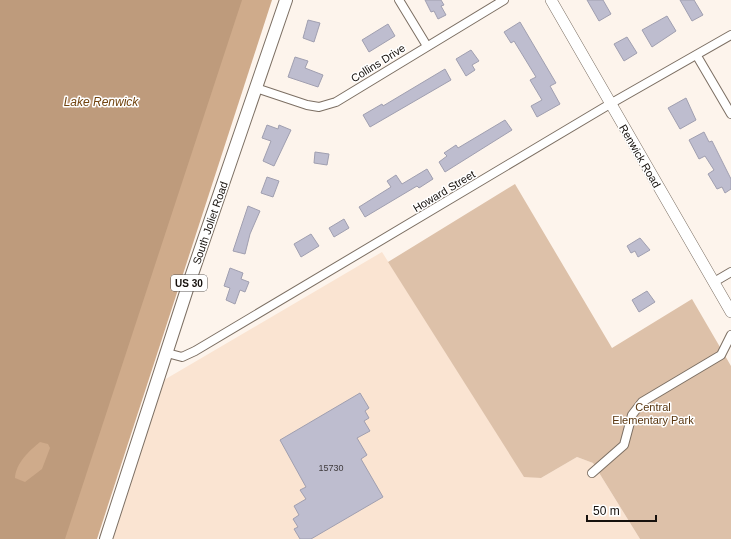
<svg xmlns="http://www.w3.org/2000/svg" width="731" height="539" viewBox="0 0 731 539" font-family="Helvetica,sans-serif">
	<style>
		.built { fill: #fae4d2 }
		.green { fill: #ddc1a9 }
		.forest { fill: #cfab8b }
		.water { fill: #be9b7c; fill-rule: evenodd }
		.building { fill: #bebdcf; stroke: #a09fb0 }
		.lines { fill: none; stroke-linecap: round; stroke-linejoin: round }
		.street-casing { stroke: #7c6f63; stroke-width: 10 }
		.secondary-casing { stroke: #7c6f63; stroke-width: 12 }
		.primary-casing { stroke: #7c6f63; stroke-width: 14 }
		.street { stroke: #fff; stroke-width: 8 }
		.secondary { stroke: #fff; stroke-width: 11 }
		.primary { stroke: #fff; stroke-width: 12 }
		.labels { text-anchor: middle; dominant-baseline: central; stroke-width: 3; stroke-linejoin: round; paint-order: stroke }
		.number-label { font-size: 9px; fill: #403c3e }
		.shield { fill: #fff; stroke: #5c5856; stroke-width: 1 }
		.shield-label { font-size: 10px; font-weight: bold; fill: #16110d }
		.street-label { font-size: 11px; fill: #16110d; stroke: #fff }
		.park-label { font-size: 11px; fill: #59360f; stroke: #fff }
		.water-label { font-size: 12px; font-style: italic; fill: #72440f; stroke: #fff }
	</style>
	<rect width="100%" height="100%" fill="#fdf4ec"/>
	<!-- built -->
	<polygon class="built" points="382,252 524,476 541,478 577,457 593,463 640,539 113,539 164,380"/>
	<!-- green -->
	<polygon class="green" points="515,184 612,348 692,299 731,366 731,539 640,539 593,463 577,457 541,478 524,477 388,262"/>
	<!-- forest -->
	<polygon class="forest" points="0,0 272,0 97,539 0,539"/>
	<!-- water -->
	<path class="water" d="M0,0H242L65,539H0ZM40,442L48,444L50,448L42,469L25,482L15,478C16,463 29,451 40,442Z"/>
	<!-- building -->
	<g class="building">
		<polygon points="425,0 441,0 444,5 441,6 446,15 438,19 434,11 431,12"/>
		<polygon points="587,0 603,0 611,14 599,21"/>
		<polygon points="680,0 694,0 703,15 692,21"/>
		<polygon points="667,16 676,31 652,47 642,30"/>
		<polygon points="308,20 320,23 314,42 303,38"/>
		<polygon points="520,22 556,83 550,86 560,104 537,117 531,106 542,100 530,80 536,77 514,41 511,43 504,32"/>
		<polygon points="388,24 395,36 369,52 362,40"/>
		<polygon points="627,37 637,53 624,61 614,44"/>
		<polygon points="471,50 479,61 472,65 475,70 466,76 456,59"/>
		<polygon points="295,57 308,61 305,68 323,75 318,87 288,77"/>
		<polygon points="445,69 451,80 370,127 363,115 382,104 383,106"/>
		<polygon points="686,98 696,120 680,129 668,108"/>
		<polygon points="505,120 512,130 445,172 439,162 447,156 444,153 456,145 458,148"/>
		<polygon points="267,125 278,129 279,125 291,130 274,166 263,161 271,141 262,138"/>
		<polygon points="704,132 709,142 712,141 731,179 731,189 725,193 722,187 717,189 708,174 714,170 705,156 699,159 689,140"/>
		<polygon points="315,152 329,154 327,165 314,163"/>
		<polygon points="427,169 433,179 419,188 417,186 365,217 359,207 391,187 387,181 396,175 402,184"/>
		<polygon points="267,177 279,181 273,197 261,193"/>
		<polygon points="248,206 260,211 250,234 245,254 233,251"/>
		<polygon points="344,219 349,228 334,237 329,228"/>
		<polygon points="311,234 319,246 301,257 294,244"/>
		<polygon points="640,238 650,250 638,257 635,251 631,253 627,246"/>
		<polygon points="230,268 243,273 241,279 249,282 245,292 240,290 235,304 226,300 230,288 224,286"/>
		<polygon points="647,291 655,302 639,312 632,300"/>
		<polygon points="360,393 369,408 365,411 369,418 364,421 370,431 357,438 367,455 361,459 383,497 311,539 300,539 294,529 298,527 293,519 299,515 294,506 306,499 300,490 306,487 280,440"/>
	</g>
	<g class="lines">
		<defs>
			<g id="street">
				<polyline points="399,0 427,46"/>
				<polyline points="697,56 731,114"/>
				<polyline points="256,88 307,105 319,107 336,102 504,0"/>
				<polyline points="714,282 731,272"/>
				<polyline points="167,353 182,357 195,351 610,104 731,35"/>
				<polyline points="592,473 624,445 632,415 642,402 721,355 731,335"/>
			</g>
			<polyline id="secondary" points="551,0 731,312"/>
			<polyline id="primary" points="106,539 189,283 286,0"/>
		</defs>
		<!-- street casing -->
		<use href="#street" class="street-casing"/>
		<!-- secondary casing -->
		<use href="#secondary" class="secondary-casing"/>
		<!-- primary casing -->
		<use href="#primary" class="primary-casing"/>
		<!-- street -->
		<use href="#street" class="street"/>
		<!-- secondary -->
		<use href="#secondary" class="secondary"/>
		<!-- primary -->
		<use href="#primary" class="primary"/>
	</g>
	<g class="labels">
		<!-- number labels -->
		<g class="number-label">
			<text x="331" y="468">15730</text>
		</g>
		<!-- shield labels -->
		<rect class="shield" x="171" y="275" width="36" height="16" rx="3"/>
		<g class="shield-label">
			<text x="189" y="283">US 30</text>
		</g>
		<!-- street labels -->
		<g class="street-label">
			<text transform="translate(378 63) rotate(-32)">Collins Drive</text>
			<text transform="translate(640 156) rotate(60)">Renwick Road</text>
			<text transform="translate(444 191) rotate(-31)">Howard Street</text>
			<text transform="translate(210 223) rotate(-71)">South Joliet Road</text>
		</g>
		<!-- park labels -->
		<g class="park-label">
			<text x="653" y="407">Central<tspan x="653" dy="13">Elementary Park</tspan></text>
		</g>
		<!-- water labels -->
		<g class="water-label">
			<text x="101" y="102">Lake Renwick</text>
		</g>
	</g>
	<!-- scale -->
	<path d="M587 515v6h69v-6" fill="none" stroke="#16110d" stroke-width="2"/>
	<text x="593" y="515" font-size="12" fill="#16110d" stroke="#ffffff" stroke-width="3" paint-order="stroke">50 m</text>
</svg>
